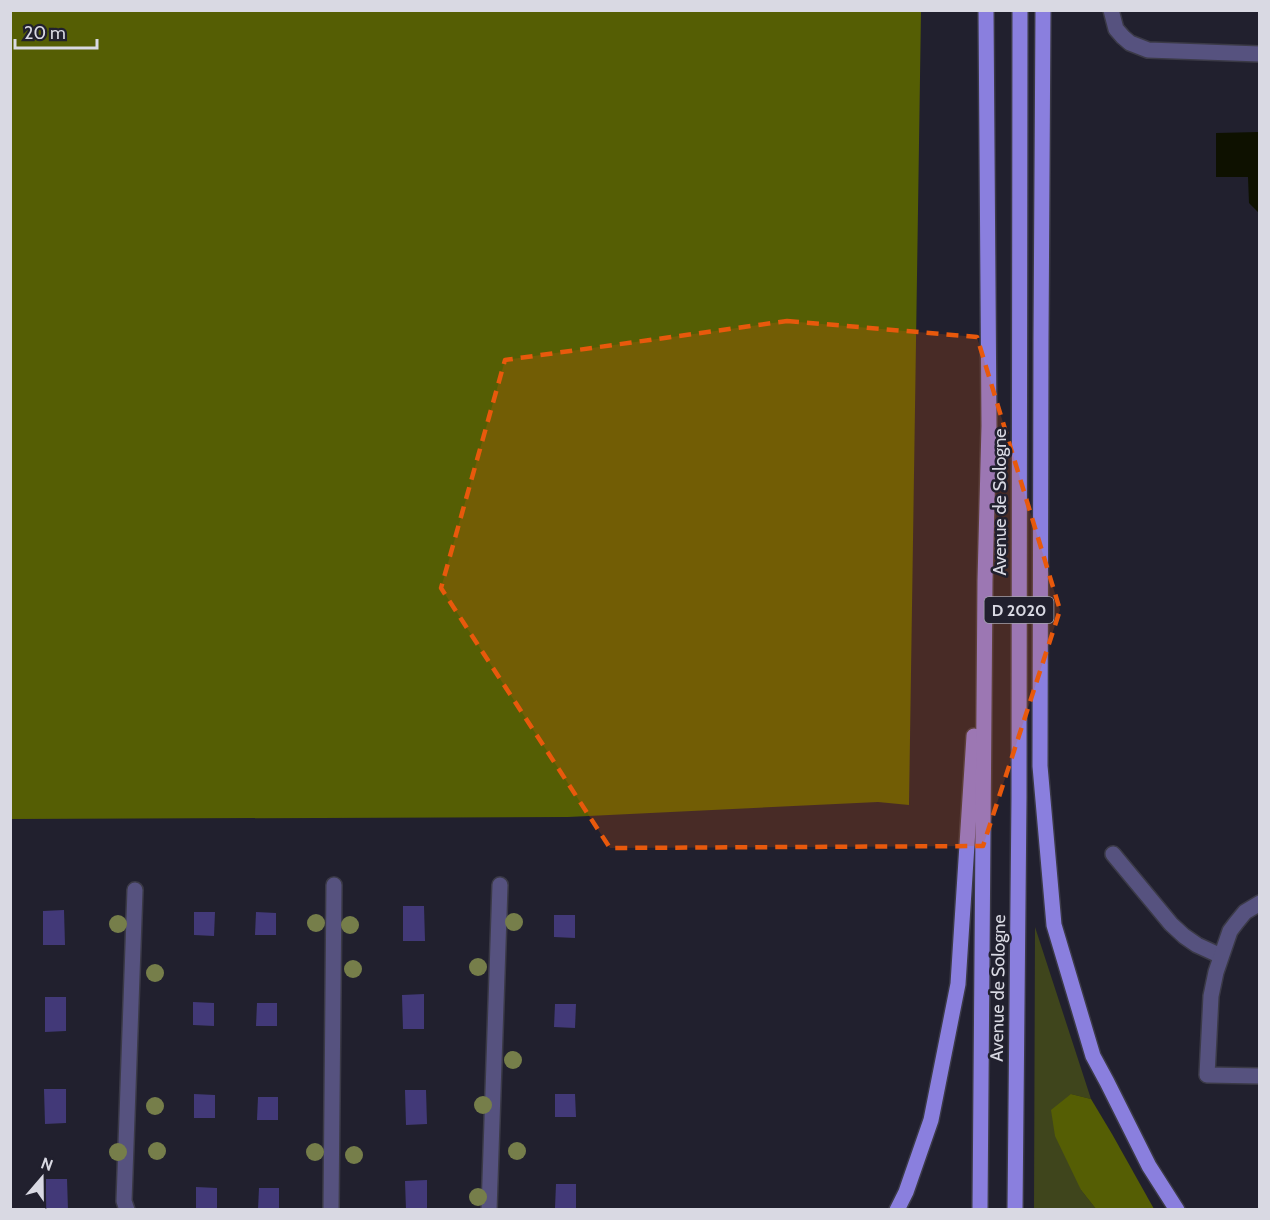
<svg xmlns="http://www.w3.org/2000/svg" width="1270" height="1220" viewBox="0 0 1270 1220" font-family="Cabin,sans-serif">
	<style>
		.green { fill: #3f451c }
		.forest { fill: #555e04 }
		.water { fill: #0e1100 }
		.building { fill: #423978 }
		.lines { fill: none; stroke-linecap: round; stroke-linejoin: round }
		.service-casing { stroke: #3b3a47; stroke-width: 18 }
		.primary-casing { stroke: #3b3a47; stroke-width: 18 }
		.service { stroke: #56527f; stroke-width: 15 }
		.primary { stroke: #8a7fde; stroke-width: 15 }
		.tree { fill: #767e4a }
		.marked { fill: #e8590c; fill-opacity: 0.2; stroke: #e8590c; stroke-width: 4.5; stroke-dasharray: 12 8; stroke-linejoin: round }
		.labels { text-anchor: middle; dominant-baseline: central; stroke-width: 5; stroke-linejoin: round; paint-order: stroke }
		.shield { fill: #21202e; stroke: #a2a2ad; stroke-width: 1.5 }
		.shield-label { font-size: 16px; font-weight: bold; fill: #d9d9e3 }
		.street-label { font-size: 18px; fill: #d9d9e3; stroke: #21202e }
	</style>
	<rect width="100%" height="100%" fill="#21202e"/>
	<!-- green -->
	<polygon class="green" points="1035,927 1091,1099 1071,1094 1081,1190 1096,1209 1034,1210"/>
	<!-- forest -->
	<g class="forest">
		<polygon points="10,11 921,11 909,805 878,802 568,817 11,819"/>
		<polygon points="1071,1094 1091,1099 1112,1134 1154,1209 1096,1209 1081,1190 1055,1136 1051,1110"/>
	</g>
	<!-- water -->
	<polygon class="water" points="1259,132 1260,132 1259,213 1249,203 1248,177 1216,177 1216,133"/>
	<!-- building -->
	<g class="building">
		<polygon points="403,906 424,906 425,941 403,941"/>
		<polygon points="64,910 65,945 43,945 43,911"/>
		<polygon points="194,912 215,912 214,936 194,935"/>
		<polygon points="256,912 276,913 276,935 255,935"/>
		<polygon points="554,915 575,915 575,938 554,937"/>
		<polygon points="424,994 424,1029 403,1029 402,995"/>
		<polygon points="45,997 66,997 66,1031 45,1032"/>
		<polygon points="193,1002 214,1003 214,1026 193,1025"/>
		<polygon points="257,1003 277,1003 277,1026 256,1026"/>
		<polygon points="555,1004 576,1004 575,1028 554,1027"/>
		<polygon points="44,1089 66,1089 66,1123 45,1124"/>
		<polygon points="405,1090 426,1090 427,1124 406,1125"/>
		<polygon points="194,1094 215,1095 215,1118 194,1118"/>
		<polygon points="555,1094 575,1094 576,1117 555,1117"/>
		<polygon points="258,1097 278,1097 278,1120 257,1120"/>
		<polygon points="46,1179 67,1179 68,1210 46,1210"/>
		<polygon points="427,1180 427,1210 406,1210 405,1181"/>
		<polygon points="556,1184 576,1184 576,1208 555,1208"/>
		<polygon points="196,1187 217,1188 217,1210 196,1210"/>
		<polygon points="259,1188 279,1188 279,1210 258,1210"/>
	</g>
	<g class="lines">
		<defs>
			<g id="service">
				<polyline points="1111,10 1116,29 1123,37 1130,43 1148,50 1260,54"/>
				<polyline points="1113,854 1171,924 1184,936 1197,945 1221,956"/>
				<polyline points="1260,903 1245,912 1236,923 1230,931 1216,972 1211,996 1207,1075 1260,1076"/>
				<polyline points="127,1210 124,1201 135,890"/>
				<polyline points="331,1210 334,885"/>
				<polyline points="489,1210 500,885"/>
			</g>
			<g id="primary">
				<polyline points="1043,10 1041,340 1040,766 1054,925 1093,1056 1107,1082 1149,1166 1177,1210"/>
				<polyline points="897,1210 906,1192 931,1120 958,984 974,736"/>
				<polyline points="980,1210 985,581 989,426 986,10"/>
				<polyline points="1015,1210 1019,798 1020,10"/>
			</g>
		</defs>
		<!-- service casing -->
		<use href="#service" class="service-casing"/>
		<!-- primary casing -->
		<use href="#primary" class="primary-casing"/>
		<!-- service -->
		<use href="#service" class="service"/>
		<!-- primary -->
		<use href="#primary" class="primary"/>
	</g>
	<!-- trees -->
	<g class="tree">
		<circle cx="514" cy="922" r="9"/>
		<circle cx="316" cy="923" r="9"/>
		<circle cx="118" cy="924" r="9"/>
		<circle cx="350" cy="925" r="9"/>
		<circle cx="478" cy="967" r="9"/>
		<circle cx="353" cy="969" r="9"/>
		<circle cx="155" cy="973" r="9"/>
		<circle cx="513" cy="1060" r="9"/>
		<circle cx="483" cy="1105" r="9"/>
		<circle cx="155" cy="1106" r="9"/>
		<circle cx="157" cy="1151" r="9"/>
		<circle cx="517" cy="1151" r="9"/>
		<circle cx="118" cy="1152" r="9"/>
		<circle cx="315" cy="1152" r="9"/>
		<circle cx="354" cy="1155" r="9"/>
		<circle cx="478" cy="1197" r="9"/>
	</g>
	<!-- marked area -->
	<path class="marked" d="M787,321L977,337L1060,610L983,846L610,848L441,588L505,360Z"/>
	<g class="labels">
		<!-- shield labels -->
		<rect class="shield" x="984.5" y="597" width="69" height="26" rx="4.5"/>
		<g class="shield-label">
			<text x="1019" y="610">D 2020</text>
		</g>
		<!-- street labels -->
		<g class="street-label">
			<text transform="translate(1000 502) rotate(-90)">Avenue de Sologne</text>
			<text transform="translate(998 988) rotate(-89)">Avenue de Sologne</text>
		</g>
	</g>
	<!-- border -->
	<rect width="1270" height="1220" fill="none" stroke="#d9d9e3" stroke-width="24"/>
	<!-- north arrow -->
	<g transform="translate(42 1178) rotate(20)" stroke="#21202e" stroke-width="4.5" paint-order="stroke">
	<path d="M0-4.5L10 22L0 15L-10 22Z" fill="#d9d9e3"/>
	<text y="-9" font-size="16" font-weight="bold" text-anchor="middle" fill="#d9d9e3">N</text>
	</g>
	<!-- scale -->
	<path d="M15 39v9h82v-9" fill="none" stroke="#d9d9e3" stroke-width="3"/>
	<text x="24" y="39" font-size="18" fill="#d9d9e3" stroke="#21202e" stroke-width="4.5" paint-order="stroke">20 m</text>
</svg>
